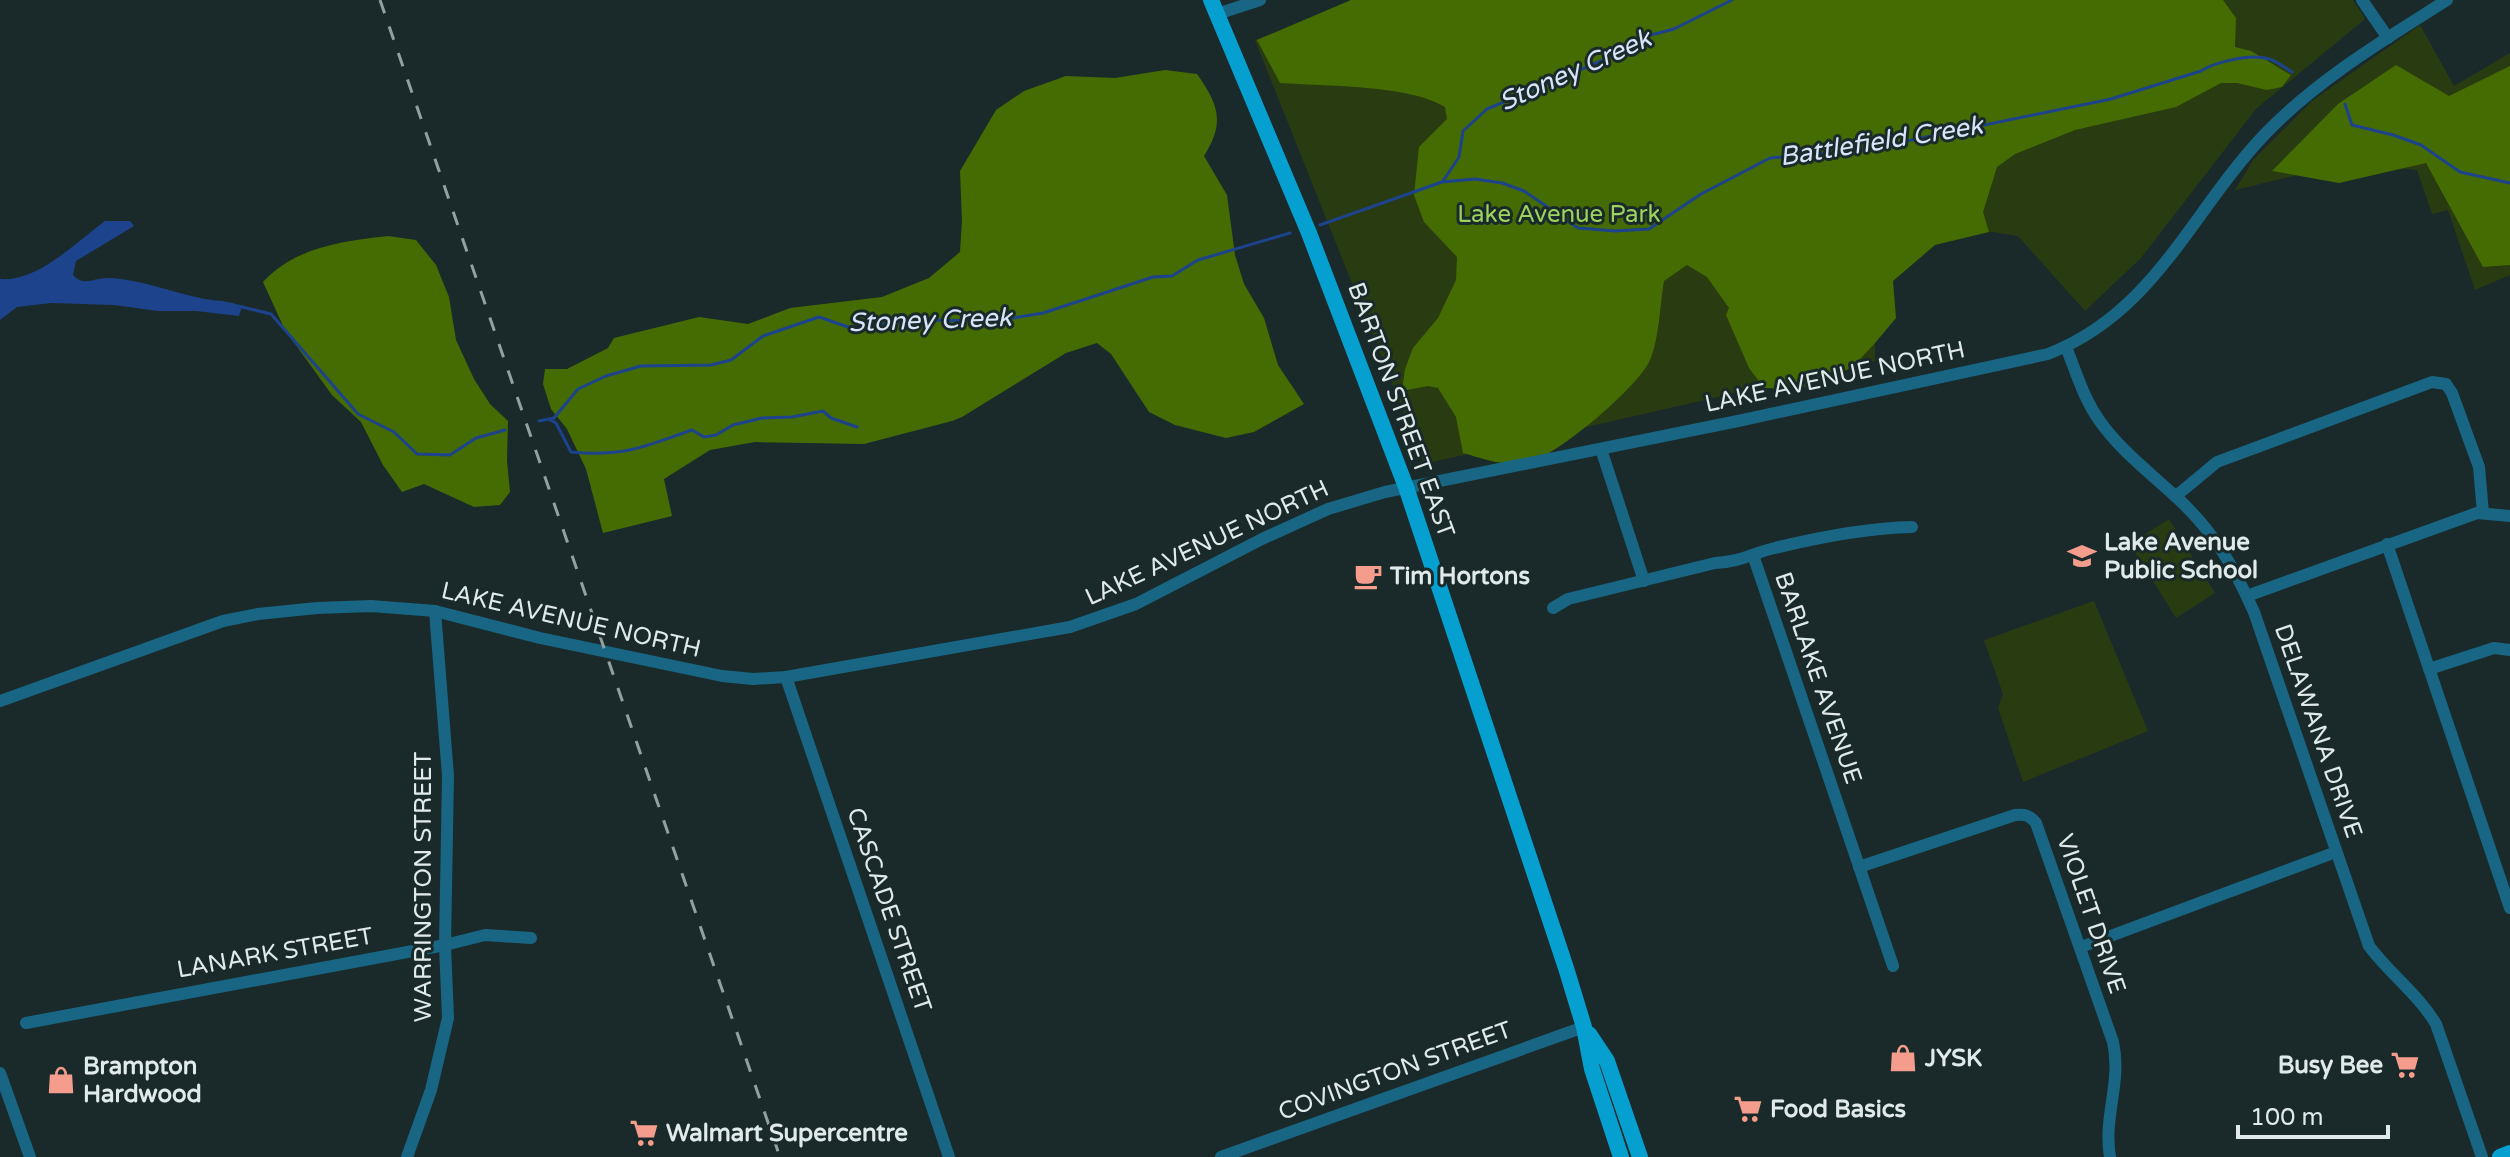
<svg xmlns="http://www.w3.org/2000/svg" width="2510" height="1157" viewBox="0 0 2510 1157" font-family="'Varela Round',sans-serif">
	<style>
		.green { fill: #293c11 }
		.forest { fill: #456c03 }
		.water { fill: #1c438c }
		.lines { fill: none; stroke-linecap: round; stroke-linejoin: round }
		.stream { stroke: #1c438c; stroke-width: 3 }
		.minor { stroke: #186683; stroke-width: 12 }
		.major { stroke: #06a0d0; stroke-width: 16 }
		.rail { stroke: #94a0a0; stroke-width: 3; stroke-dasharray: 14 14; stroke-linecap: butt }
		.labels { text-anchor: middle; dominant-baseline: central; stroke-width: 6; stroke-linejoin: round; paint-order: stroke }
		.park-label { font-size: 24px; fill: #9cd25d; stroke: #1a2a2a }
		.street-label { font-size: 24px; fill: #e0eaea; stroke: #1a2a2a }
		.poi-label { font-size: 24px; font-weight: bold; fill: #e0eaea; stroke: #1a2a2a; text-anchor: start }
		.water-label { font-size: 26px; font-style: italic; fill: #d8e4f9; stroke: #1a2a2a }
	</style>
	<rect width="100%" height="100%" fill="#1a2a2a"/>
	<!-- green -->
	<g class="green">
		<polygon points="1381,0 2353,0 2365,19 2256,109 2141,258 2085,311 2018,236 1941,224 1875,292 1875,361 1424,464 1255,40"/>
		<polygon points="2420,25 2454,86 2510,53 2510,275 2475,290 2448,210 2432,214 2417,170 2348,163 2235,190 2254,159 2312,101"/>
		<polygon points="2169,519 2215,593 2176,618 2130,544"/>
		<polygon points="2094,601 2148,731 2023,782 1998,708 2003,694 1984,640"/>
	</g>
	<!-- forest -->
	<g class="forest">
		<path d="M1351,0H2223L2236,18L2235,47L2251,51L2291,75L2282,87L2267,90L2237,83H2221L2176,107L2075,130L2015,154L1997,167L1983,212L1989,232L1935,245L1893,281L1896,318C1852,371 1836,392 1764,388L1749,368L1726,315L1729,308L1707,277L1687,265L1664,281C1660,304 1659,340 1650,360C1638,387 1563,450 1535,460C1511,469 1487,460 1463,453L1456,417L1438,388L1428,386L1402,391L1405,369L1413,348L1438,318L1456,280L1457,257L1424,222L1414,195L1419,147L1447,119L1445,107C1410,85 1324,86 1280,83L1257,40Z"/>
		<polygon points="2396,65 2449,96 2510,66 2510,265 2483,267 2426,163 2339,183 2272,171 2338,104"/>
		<path d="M1165,70L1197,74C1219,105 1225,123 1204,156L1227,195L1235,255L1244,284L1264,318L1278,365L1304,404L1254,432L1226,438L1175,425L1149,412L1111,354L1097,343L1066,353L962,417L952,421L864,444L755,442L710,450L664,479L672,516L603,533L586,469L567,429L551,409L543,384L545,369H567L608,348L614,338L699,317L748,324L790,308L882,297L929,278L960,252L962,221L960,171L996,110L1024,91L1066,76L1115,78Z"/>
		<path d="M388,236L416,240L436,265L449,297L456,340L474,379L490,404L508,421L507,461L510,492L500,505L474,507L424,484L402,492L383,465L361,422L332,395L285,330L263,282C295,247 343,241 388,236Z"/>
	</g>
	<!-- water -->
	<path class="water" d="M105,221H130L134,226L76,261L73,275C84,287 93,278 107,278C143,279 177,295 212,300C223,301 231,302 242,306L239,316L196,311H158L114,305L51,303L17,307L0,320V279C38,282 75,243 105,221Z"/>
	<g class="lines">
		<!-- stream -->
		<g class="stream">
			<polyline points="2345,104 2352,125 2393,135 2421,145 2460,172 2510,183"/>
			<polyline points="1443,181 1459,157 1463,131 1487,109 1601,61 1651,35 1674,29 1732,0"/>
			<path d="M1320,225L1442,182L1475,179L1502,183L1524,191L1578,228L1615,231L1649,229L1701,194L1770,158L1863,150L2111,99L2201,71C2215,62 2252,53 2269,59C2277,61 2285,68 2292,72"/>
			<polyline points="238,306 271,314 358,414 394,432 417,454 450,455 476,438 505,430"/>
			<path d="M550,420L556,423L571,452C625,457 642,447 692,430L704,437L716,435L733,425L762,418L792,417L823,411L831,418L857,427"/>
			<polyline points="539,421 554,418 578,389 606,376 641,366 711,365 731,360 763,336 819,317 848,327 928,320 995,321 1043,313 1153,277 1172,276 1198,260 1290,233"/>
		</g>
		<!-- minor -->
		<g class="minor">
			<polyline points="2362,0 2388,38"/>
			<polyline points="1217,14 1260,0"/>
			<path d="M2066,347C2076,372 2084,399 2099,420C2119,449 2148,471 2174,495C2213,530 2233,565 2254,612L2369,946C2389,973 2418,994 2436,1024L2482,1157"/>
			<polyline points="1601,449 1644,581"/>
			<polyline points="2176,496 2217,462 2432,382 2446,384 2452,393 2479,467 2483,513"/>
			<polyline points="2387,544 2510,908"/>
			<polyline points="1753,555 1893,966"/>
			<polyline points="2247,596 2477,513 2510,516"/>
			<path d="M1553,608L1568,599L1715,563C1741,562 1752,553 1775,548C1820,537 1867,528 1912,527"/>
			<polyline points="2429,669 2494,648 2510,650"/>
			<polyline points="786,677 949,1157"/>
			<path d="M0,701L223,621L258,614L317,608L371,606L435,611L540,638L722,676L753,679L786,677L1070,627L1136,604L1262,539L1328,509L1385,492L1738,421L2048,354C2156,312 2191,211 2266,133C2318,79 2384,40 2447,0"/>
			<path d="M1859,867L2015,815C2025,814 2029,815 2036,823L2113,1042C2122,1083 2103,1116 2110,1157"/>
			<polyline points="2081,947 2336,852"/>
			<polyline points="26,1023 445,945 485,935 531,938"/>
			<polyline points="0,1073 30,1157"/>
			<polyline points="407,1157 431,1090 448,1018 445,945 448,776 435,611"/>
			<polyline points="1221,1157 1584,1027"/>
		</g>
		<!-- major -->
		<g class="major">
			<polyline points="1211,0 1309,233 1406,487 1566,968 1584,1027 1592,1069 1621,1157"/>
			<polyline points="1589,1034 1607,1061 1640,1157"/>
			<polyline points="2500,1157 2510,1153"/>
		</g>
		<!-- rail -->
		<polyline class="rail" points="380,0 780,1157"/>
	</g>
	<!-- icons -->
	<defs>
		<symbol id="school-bare" viewBox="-9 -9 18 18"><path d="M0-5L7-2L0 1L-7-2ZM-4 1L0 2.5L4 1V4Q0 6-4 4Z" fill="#f49d8c" stroke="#1a2a2a" stroke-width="2.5" paint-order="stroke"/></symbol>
		<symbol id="cafe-bare" viewBox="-9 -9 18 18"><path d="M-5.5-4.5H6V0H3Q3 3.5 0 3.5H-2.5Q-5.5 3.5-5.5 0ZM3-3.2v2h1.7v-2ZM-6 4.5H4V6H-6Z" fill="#f49d8c" stroke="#1a2a2a" stroke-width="2.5" paint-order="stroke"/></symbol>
		<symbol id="shop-bare" viewBox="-9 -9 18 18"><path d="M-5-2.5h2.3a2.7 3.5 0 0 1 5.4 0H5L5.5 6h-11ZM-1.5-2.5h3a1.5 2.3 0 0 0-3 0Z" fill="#f49d8c" stroke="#1a2a2a" stroke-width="2.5" paint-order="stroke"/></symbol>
		<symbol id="supermarket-bare" viewBox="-9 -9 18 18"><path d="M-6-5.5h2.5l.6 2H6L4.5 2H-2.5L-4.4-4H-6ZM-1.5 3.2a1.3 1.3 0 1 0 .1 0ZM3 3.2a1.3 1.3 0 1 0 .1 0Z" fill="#f49d8c" stroke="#1a2a2a" stroke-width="2.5" paint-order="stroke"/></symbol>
	</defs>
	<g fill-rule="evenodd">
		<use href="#school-bare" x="2062" y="536" width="40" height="40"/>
		<use href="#cafe-bare" x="1348" y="556" width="40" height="40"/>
		<use href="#shop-bare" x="1883" y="1038" width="40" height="40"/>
		<use href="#supermarket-bare" x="2385" y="1045" width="40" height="40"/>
		<use href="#shop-bare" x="41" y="1060" width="40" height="40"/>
		<use href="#supermarket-bare" x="1728" y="1089" width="40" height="40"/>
		<use href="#supermarket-bare" x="624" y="1113" width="40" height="40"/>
	</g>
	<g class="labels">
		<!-- park labels -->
		<g class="park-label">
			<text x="1559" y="214">Lake Avenue Park</text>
		</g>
		<!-- street labels -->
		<g class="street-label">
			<text transform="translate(1835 377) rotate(-12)">LAKE AVENUE NORTH</text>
			<text transform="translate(1401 410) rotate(70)">BARTON STREET EAST</text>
			<text transform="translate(1207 543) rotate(-25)">LAKE AVENUE NORTH</text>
			<text transform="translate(571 620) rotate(13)">LAKE AVENUE NORTH</text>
			<text transform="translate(1818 678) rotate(71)">BARLAKE AVENUE</text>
			<text transform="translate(2318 731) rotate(71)">DELAWANA DRIVE</text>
			<text transform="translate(423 887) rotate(-90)">WARRINGTON STREET</text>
			<text transform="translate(889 910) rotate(71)">CASCADE STREET</text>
			<text transform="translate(2091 914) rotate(71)">VIOLET DRIVE</text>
			<text transform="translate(275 953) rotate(-10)">LANARK STREET</text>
			<text transform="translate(1395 1071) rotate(-20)">COVINGTON STREET</text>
		</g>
		<!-- poi labels -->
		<g class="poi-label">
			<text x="2104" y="542">Lake Avenue<tspan x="2104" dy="28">Public School</tspan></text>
			<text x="1390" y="576">Tim Hortons</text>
			<text x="1925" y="1058">JYSK</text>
			<text x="2383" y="1065" text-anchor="end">Busy Bee</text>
			<text x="83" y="1066">Brampton<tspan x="83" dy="28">Hardwood</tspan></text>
			<text x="1770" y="1109">Food Basics</text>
			<text x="666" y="1133">Walmart Supercentre</text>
		</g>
		<!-- water labels -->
		<g class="water-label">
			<text transform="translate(1575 70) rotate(-24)">Stoney Creek</text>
			<text transform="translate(1881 141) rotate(-9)">Battlefield Creek</text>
			<text transform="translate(930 320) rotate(-2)">Stoney Creek</text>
		</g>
	</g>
	<!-- scale -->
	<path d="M2238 1125v12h150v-12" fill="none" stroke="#e0eaea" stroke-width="4"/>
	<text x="2250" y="1125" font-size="24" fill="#e0eaea" stroke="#1a2a2a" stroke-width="6" paint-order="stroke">100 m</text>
</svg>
